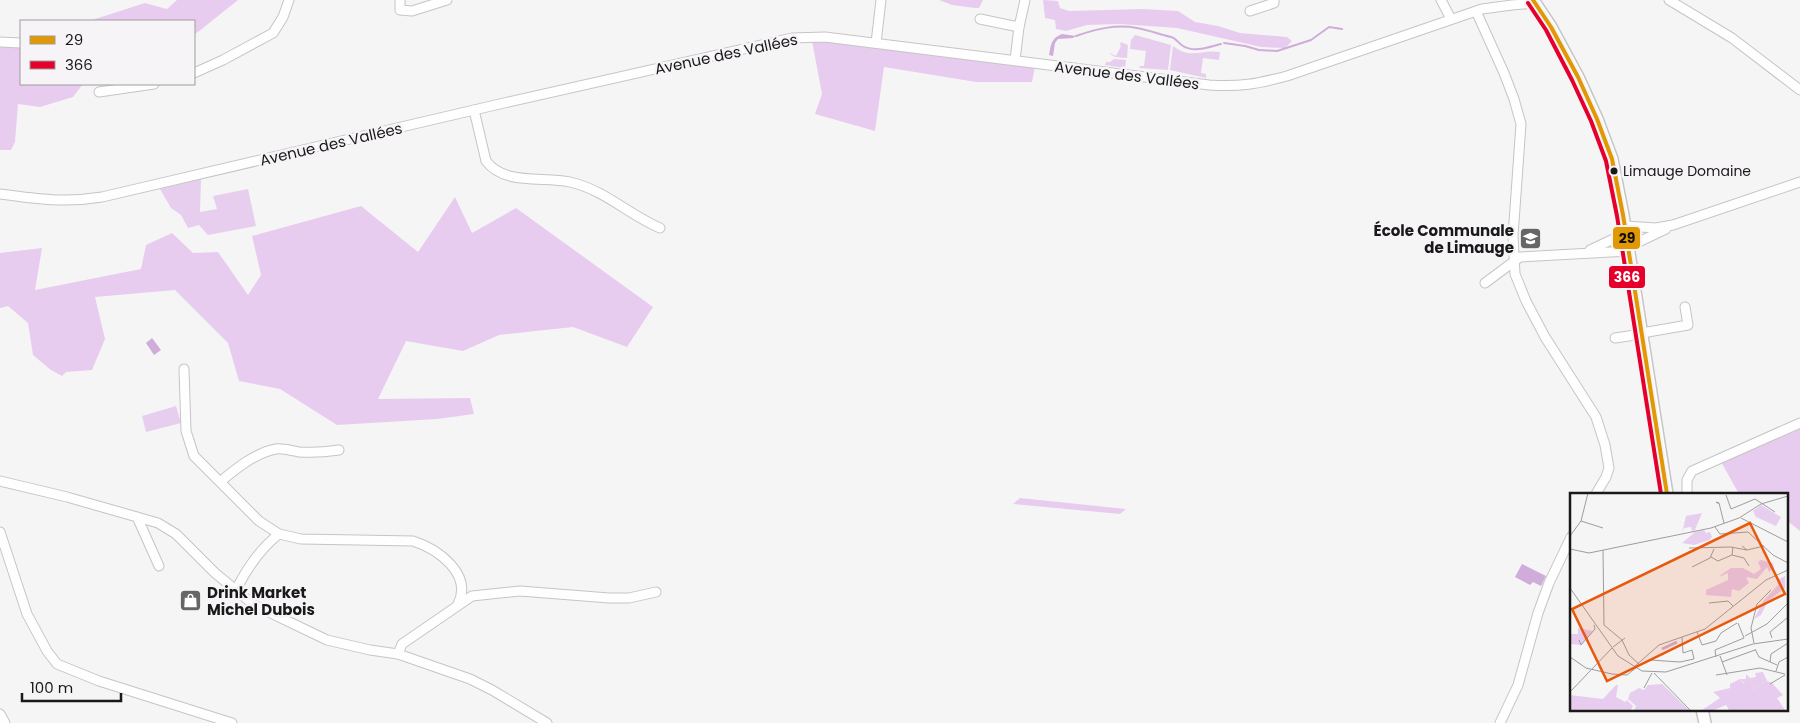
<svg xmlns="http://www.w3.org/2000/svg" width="1800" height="723" viewBox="0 0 1800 723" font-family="Poppins,sans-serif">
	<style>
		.green { fill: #e7ceee }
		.forest { fill: #e8ccf0 }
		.water { fill: #cfacd9 }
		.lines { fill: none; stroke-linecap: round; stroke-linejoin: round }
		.stream { stroke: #cfacd9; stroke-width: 2 }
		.minor-casing { stroke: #c6c5c6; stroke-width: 11 }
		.major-casing { stroke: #c6c5c6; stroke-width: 14 }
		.minor { stroke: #fefefe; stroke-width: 9 }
		.major { stroke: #fefefe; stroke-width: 11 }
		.bus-1-casing { stroke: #f6f4f7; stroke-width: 8 }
		.bus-2-casing { stroke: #f6f4f7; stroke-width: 8 }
		.bus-1 { stroke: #e19803; stroke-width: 4 }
		.bus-2 { stroke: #e4002b; stroke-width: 4 }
		.bus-dot { fill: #1a191a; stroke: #f6f4f7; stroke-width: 2 }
		.labels { text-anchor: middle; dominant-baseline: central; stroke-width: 5; stroke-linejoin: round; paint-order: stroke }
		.bus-label { font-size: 14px; fill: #1a191a; stroke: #f6f4f7; text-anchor: start }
		.street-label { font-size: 15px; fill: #1a191a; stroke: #f6f4f7 }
		.poi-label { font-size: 15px; font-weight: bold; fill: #1a191a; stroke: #f6f4f7; text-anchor: end }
		.inset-river { fill: none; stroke: #cfacd9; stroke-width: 2.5 }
		.inset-road { fill: none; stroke: #9e9d9e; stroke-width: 1 }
		.view { fill: #e8590c; fill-opacity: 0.15; stroke: #e8590c; stroke-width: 2.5 }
		.inset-edge { fill: none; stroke: #1a191a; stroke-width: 2.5 }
		.line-badge { stroke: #f6f4f7; stroke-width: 2 }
		.badge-label { font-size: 14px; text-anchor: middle; font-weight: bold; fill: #fff }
		.pale-badge-label { font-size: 14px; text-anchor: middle; font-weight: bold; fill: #111 }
	</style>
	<rect width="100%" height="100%" fill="#f6f5f6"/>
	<!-- green -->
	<g class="green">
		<polygon points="1135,35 1171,45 1168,70 1139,68 1140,66 1144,66 1146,51 1130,49 1131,40"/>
		<polygon points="1121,42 1128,45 1127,58 1115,57 1110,54 1110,53 1116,56 1121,46 1120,45"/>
		<path d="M1173,46C1191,60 1200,49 1220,52L1219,60L1203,58L1201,73L1206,74V78L1170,70Z"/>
		<polygon points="1114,59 1126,60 1125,68 1105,65 1106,62 1110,62"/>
		<polygon points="201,179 200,212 217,209 213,196 248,189 256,226 208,235 199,225 188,228 181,215 171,208 160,189"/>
		<polygon points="176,406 181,423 146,432 142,416"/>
	</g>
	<!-- forest -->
	<g class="forest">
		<polygon points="177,0 238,0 198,32 194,34 194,21 82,21 92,20 145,3 167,9"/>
		<polygon points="939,0 983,0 979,8 975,8 952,5"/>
		<polygon points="1043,0 1058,1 1060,8 1069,11 1142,9 1178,11 1195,22 1218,26 1240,33 1287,37 1292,41 1285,48 1261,47 1177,28 1120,24 1087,25 1066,31 1056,29 1055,20 1045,18"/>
		<polygon points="812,41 843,43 1035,67 1032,82 976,82 884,67 875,131 815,114 822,94"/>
		<polygon points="21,46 21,84 83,84 73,97 40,107 18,104 15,142 11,150 0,150 0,47"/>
		<polygon points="455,197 472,233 516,208 653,307 627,347 573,327 499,335 463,351 406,341 378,399 470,398 474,414 437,419 337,425 280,389 239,381 228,343 175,290 95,297 105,339 92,370 66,372 62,376 51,370 33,355 28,323 8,306 0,308 0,253 42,248 35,290 141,269 146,245 172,233 193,253 218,252 248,295 261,275 252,236 361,206 418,252"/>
		<polygon points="1800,426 1800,531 1786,520 1786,494 1739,494 1720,460"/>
		<polygon points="1020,498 1126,509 1120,514 1013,504"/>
	</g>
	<!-- water -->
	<g class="water">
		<path d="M1062,34L1076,36L1073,38L1058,39L1055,43L1053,56L1049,55C1051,45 1051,38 1062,34Z"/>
		<polygon points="152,338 161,350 154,355 146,343"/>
		<polygon points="1522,564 1546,576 1541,586 1533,582 1530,585 1515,577"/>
	</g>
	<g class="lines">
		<!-- stream -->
		<g class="stream">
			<path d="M1076,36C1096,29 1116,24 1137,28C1148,30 1159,34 1171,37C1176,38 1178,43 1183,46C1194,53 1209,47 1221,44"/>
			<polyline points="1224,43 1245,46 1259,50 1277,51 1311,40 1329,27 1342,29"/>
		</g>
		<defs>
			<g id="minor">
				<polyline points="400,0 400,10 412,11 447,0"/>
				<polyline points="1441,0 1451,19"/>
				<polyline points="1669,0 1732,38 1800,90"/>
				<polyline points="1250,11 1274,3 1274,0"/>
				<polyline points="1476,11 1504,73 1514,99 1521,124 1513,236 1515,274 1526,301 1545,337 1596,417 1605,445 1609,468 1606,477 1596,494"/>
				<polyline points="980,19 1019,27"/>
				<polyline points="0,42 21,43"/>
				<polyline points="876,43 881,0"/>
				<polyline points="1015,60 1019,27 1025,0"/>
				<polyline points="194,73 223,60 273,33 283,17 289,0"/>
				<polyline points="99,92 154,84"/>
				<path d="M474,110L486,161C505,186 543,176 570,182C605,190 629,215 660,228"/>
				<path d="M0,194C37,199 65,203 102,197L504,103L792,38L825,37L1209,85C1240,87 1257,84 1287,76L1482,9L1512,5L1536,3"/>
				<polyline points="1625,226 1656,228 1673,225 1800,182"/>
				<polyline points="1628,247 1666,229"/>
				<polyline points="1590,250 1626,233"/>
				<polyline points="1485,283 1520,257 1629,251"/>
				<polyline points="1642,333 1688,325 1685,307"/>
				<polyline points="1615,338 1642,334"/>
				<polyline points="184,369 186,431 194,456 259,521 279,534"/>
				<polyline points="0,481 67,497 137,517 159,566"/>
				<path d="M221,481C237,468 255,453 276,449C283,448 292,451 299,452C313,453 326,452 339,450"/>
				<polyline points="1687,494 1687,480 1692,471 1800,423"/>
				<polyline points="137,517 158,523 176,534 215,573 254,605 327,640 370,650 398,654 470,679 492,690 547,723"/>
				<polyline points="0,532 27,614 47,651 57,664 99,681 232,723"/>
				<path d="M236,590C246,570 261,548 279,534L301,539L413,541C438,549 473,574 458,604"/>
				<polyline points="398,654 402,644 472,596 520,591 609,598 629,598 656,592"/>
				<polyline points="0,714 5,723"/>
				<polyline points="1500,723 1518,685 1538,613 1549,583 1571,537"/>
			</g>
			<g id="major">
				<polyline points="1533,0 1551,27 1578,77 1597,119 1612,159 1623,215 1667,494"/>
				<polyline points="1702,709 1705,723"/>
			</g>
		</defs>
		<!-- minor casing -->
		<use href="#minor" class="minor-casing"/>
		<!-- major casing -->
		<use href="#major" class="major-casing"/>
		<!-- minor -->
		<use href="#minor" class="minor"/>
		<!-- major -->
		<use href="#major" class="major"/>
		<defs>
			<polyline id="bus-1" points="1533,0 1551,27 1578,77 1597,119 1612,159 1623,215 1667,494"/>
			<polyline id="bus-2" points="1528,3 1546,30 1572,80 1591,121 1606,161 1617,216 1661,494"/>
		</defs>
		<!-- bus-1 casing -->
		<use href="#bus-1" class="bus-1-casing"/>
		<!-- bus-2 casing -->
		<use href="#bus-2" class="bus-2-casing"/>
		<!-- bus-1 -->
		<use href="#bus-1" class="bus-1"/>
		<!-- bus-2 -->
		<use href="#bus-2" class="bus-2"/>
	</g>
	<!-- icons -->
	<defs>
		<symbol id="school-square" viewBox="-11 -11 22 22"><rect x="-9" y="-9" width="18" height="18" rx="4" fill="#676667" stroke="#f6f4f7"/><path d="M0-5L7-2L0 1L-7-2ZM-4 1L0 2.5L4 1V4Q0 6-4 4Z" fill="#fff"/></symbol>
		<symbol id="shop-square" viewBox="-11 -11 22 22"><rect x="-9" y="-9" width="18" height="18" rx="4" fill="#676667" stroke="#f6f4f7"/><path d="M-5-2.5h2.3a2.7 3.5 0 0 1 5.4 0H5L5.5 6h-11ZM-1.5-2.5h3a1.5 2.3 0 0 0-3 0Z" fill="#fff"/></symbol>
	</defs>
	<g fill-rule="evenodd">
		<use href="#school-square" x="1518" y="226" width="25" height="25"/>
		<use href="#shop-square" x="178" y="588" width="25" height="25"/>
	</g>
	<!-- markers -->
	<circle class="bus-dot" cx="1614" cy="171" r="4.5"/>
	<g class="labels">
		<!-- bus labels -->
		<g class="bus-label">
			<text x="1623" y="171">Limauge Domaine</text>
		</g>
		<!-- street labels -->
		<g class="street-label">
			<text transform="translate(726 54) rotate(-12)">Avenue des Vallées</text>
			<text transform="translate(1127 75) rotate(7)">Avenue des Vallées</text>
			<text transform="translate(331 144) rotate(-13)">Avenue des Vallées</text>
		</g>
		<!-- poi labels -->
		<g class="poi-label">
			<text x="1514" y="230">École Communale<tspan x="1514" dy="17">de Limauge</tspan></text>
			<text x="207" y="592" text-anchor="start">Drink Market<tspan x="207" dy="17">Michel Dubois</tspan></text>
		</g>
	</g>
	<!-- overview -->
	<g transform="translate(1570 493)">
		<rect width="218" height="218" fill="#f6f5f6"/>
		<path d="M191,12L211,24L206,33L186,24L183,18ZM132,20L125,37L122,38L121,34L114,35L112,40L116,23ZM134,37L136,40L140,39L142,44L139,47L124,52L112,50L125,39ZM193,179L197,188L181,197L170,186H176V181L180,185L186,184L185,180ZM92,191L119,217H64L66,213L58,206L60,200L69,195L74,197L78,192Z" fill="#e7ceee"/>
		<path d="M191,67L203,70L204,75L199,79L197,74L187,86L176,84L179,90L169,98L162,96L161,104L136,102V97L158,87V80L149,84L152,81L161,75H173L184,81L191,76L188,69ZM215,83V95L198,108L191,122L184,126L194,107L208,92L207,87ZM8,135L23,138L11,152L0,151V141H8ZM170,186L174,191L179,190L181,197L197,188L202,190L213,202L207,205L215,217H159L156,212L144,217H132L150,205L143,199L160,195V191ZM46,192H48L46,204L55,209L57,207L63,213L61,217H0V202L33,206Z" fill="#e8ccf0"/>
		<path class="inset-river" d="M92,156L107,149"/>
		<path class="inset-road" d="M156,2L161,16L185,6L205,19M149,10L146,9L147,10H149L154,30M171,25L218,49M11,28L33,35M145,34L150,41L178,39L203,62L218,70M0,43L11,28L18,0M172,53L177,57L194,53M119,55L161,54L177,57M0,56L19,60L141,35L169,25L191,11L218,3M33,57L34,132L52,147L59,162L69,171M162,62L174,65L179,73M141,64L148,68L162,62L163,54M122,74L140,65L144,56M0,95L48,163L72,178L96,179L183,151L218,146M139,110L158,108L163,113M127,139L132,152L146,148L151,140L167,130M175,143L197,131L218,110M202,145L200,139L217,125M9,147L11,152L25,136L24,132M184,150L181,135L187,111L201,97M43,154L55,145M185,156L189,164L207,172M150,163L157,182M0,164L16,175L42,181L57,182L67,174M146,164L145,157L174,145L168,130M80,167L110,169M110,169L124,166L122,157L113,160L112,144M152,169L185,157M200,169L201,161L218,150M64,174L89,152L135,136L196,87L218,77M206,178L209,169L218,164M84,180L120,217M146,182L190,175L215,181M200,191L215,182M74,195L82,180M0,199L42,155"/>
		<path class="view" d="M180,30L215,101L37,188L2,116Z"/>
		<rect width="218" height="218" class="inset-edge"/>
	</g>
	<g class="line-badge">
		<rect x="1612" y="226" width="29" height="24" rx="5" fill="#e19803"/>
		<rect x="1608" y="265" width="38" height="24" rx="5" fill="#e4002b"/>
	</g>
	<g class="badge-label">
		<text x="1627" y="282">366</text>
	</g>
	<g class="pale-badge-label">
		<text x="1627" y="243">29</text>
	</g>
	<!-- legend -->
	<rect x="20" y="20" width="175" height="65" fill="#f6f4f7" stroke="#9e9c9f"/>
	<rect x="30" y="36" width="25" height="8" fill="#e19803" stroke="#9e9c9f"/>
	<text x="65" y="45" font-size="15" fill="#1a191a">29</text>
	<rect x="30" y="61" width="25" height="8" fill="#e4002b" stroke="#9e9c9f"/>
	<text x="65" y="70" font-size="15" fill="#1a191a">366</text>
	<!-- scale -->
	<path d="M22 693v8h99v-8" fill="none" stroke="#1a191a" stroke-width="2.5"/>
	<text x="30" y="693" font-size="15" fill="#1a191a" stroke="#f6f4f7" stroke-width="4" paint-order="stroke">100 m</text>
</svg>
